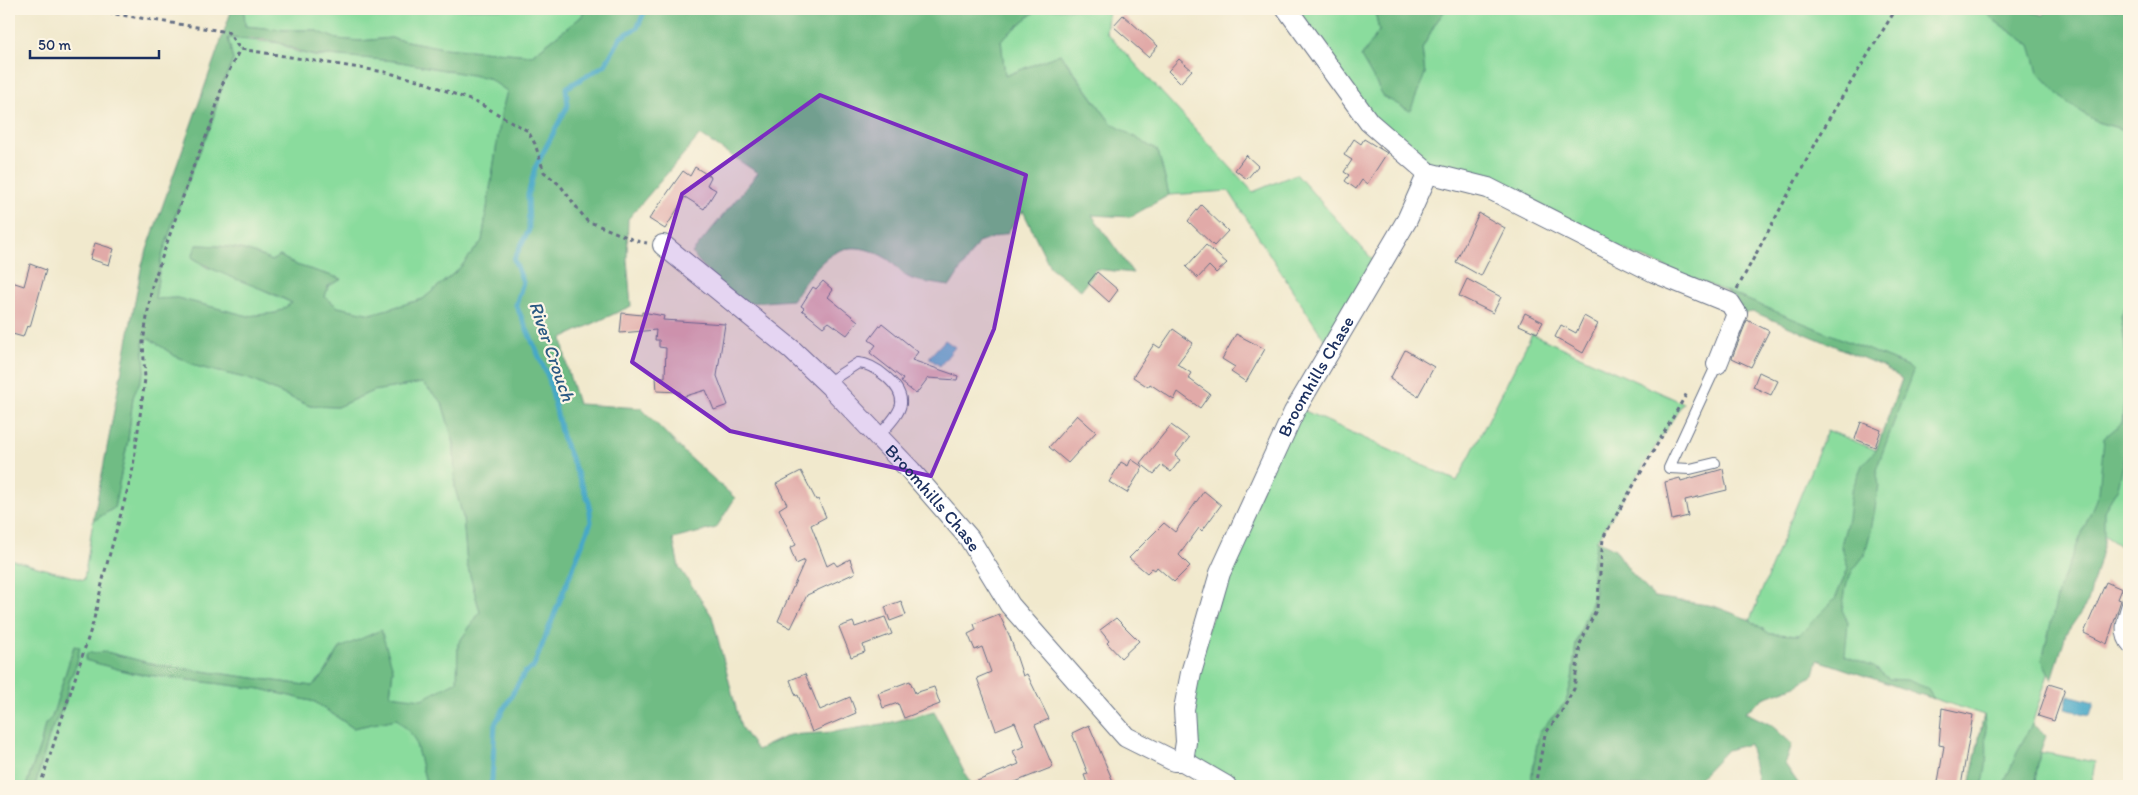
<svg xmlns="http://www.w3.org/2000/svg" width="2138" height="795" viewBox="0 0 2138 795" font-family="Itim,sans-serif">
	<style>
		.green { fill: #8adc9d; stroke: #52867e }
		.forest { fill: #6fbc84; stroke: #457671; fill-rule: evenodd }
		.water { fill: #47a8c7; stroke: #316c92 }
		.lines { fill: none; stroke-linecap: round; stroke-linejoin: round }
		.stream { stroke: #47a8c7; stroke-width: 5 }
		.building { fill: #e1aaa8 }
		.lane-casing { stroke: #667085; stroke-width: 12 }
		.street-casing { stroke: #667085; stroke-width: 22 }
		.path { stroke: #667085; stroke-width: 3; stroke-dasharray: 4 4; stroke-linecap: butt }
		.lane { stroke: #fff; stroke-width: 10 }
		.street { stroke: #fff; stroke-width: 20 }
		.marked { fill: #7b2cbf; fill-opacity: 0.2; stroke: #7b2cbf; stroke-width: 4; stroke-linejoin: round }
		.labels { text-anchor: middle; dominant-baseline: central; stroke-width: 4.5; stroke-linejoin: round; paint-order: stroke }
		.street-label { font-size: 18px; fill: #1b2f5e; stroke: #fcf5e5 }
		.water-label { font-size: 19px; font-style: italic; fill: #2a5983; stroke: #fcf5e5 }
	</style>
	<rect width="100%" height="100%" fill="#fcf5e5"/>
	<filter id="ink" filterUnits="userSpaceOnUse"><feTurbulence type="fractalNoise" baseFrequency=".02" numOctaves="2"/><feDisplacementMap in="SourceGraphic" scale="10" xChannelSelector="R" yChannelSelector="G"/><feConvolveMatrix kernelMatrix="1 2 1 2 8 2 1 2 1" color-interpolation-filters="sRGB"/></filter>
	<filter id="wash" filterUnits="userSpaceOnUse"><feTurbulence type="fractalNoise" baseFrequency=".0096" numOctaves="4" result="noise"/><feDisplacementMap in="SourceGraphic" scale="20" xChannelSelector="R" yChannelSelector="G"/><feGaussianBlur stdDeviation="1.12" result="paint"/><feColorMatrix in="noise" values="0 0 0 0 0 0 0 0 0 0 0 0 0 0 0 0 0 1.4 0 .05"/><feComposite in="paint" operator="in"/></filter>
	<g filter="url(#wash)">
		<rect width="100%" height="100%" fill="#f1e9cd"/>
		<!-- green -->
		<g class="green">
			<polygon points="244,9 586,9 581,17 532,55 443,48 391,38 360,41 336,39 314,30 285,30 245,26"/>
			<polygon points="1038,9 1109,9 1106,32 1253,192 1296,174 1380,268 1331,350 1229,191 1169,195 1158,151 1111,123 1061,54 1005,76 1001,40"/>
			<polygon points="1287,9 1377,9 1375,11 1379,31 1362,57 1372,74 1425,74 1422,49 1435,24 1446,9 1988,9 1995,21 2030,45 2097,122 2129,131 2129,552 2095,529 2012,786 1969,786 1984,715 1818,660 1799,635 1770,634 1750,620 1827,430 1876,450 1907,366 1444,176 1379,123"/>
			<path d="M228,38L279,43L297,52L318,57L329,55L395,61L488,78L507,91L502,111L482,241L459,269L423,299L371,314L338,307L325,297L328,286L342,279L296,265L280,256L271,261C247,247 225,246 197,245L192,257L206,267L235,277L292,303L276,313L248,316L177,298L155,299L161,259L173,222L194,165L211,125L223,83L233,60Z"/>
			<polygon points="1532,334 1683,403 1597,540 1592,567 1595,592 1576,643 1572,680 1566,702 1539,732 1530,786 1226,786 1183,761 1191,673 1292,405 1457,481"/>
			<polygon points="149,338 175,356 199,367 249,379 310,406 337,407 373,391 422,383 442,402 454,444 455,488 463,517 467,564 480,612 458,644 458,681 422,700 390,695 393,669 340,648 323,676 312,686 157,665 106,652 85,660 132,673 261,689 315,702 353,728 397,719 414,737 427,786 35,786 51,730 65,704 69,682 77,663 74,646 52,717 45,724 41,743 26,786 9,786 9,559 84,580 93,521 114,508 128,440 133,397 145,370 143,342"/>
			<polygon points="2040,752 2095,762 2091,786 2034,786"/>
		</g>
		<!-- forest -->
		<g class="forest">
			<path d="M232,9H244L245,26L285,30H314L337,39L360,41L391,38L443,48L532,55L581,17L586,9H1038L1001,40L1005,76L1060,54L1111,123L1158,151L1169,195L1130,217L1092,215L1133,273L1096,269L1081,290L1050,267L1023,211L1007,233L978,243L950,286C938,284 924,283 912,279C900,275 896,264 886,258C838,230 817,265 792,300L734,304L692,253L758,173L700,135L628,219L627,259L631,306L562,338L567,368L578,404L641,408L686,454L735,498L716,528L673,539L679,567L712,616L741,727L757,750L789,735L833,732L889,723L934,711L971,786H427L414,737L397,719L353,728L315,702L261,689L132,673L85,660L87,653L106,652L157,665L312,686L323,676L340,648L381,630L393,669L390,695L422,699L457,681L458,644L480,612L467,564L463,517L455,488L454,444L442,402L422,383L373,391L337,407L310,406L249,379L199,367L175,356L149,338L143,342L145,370L133,397L128,440L114,508L93,521L142,264ZM228,38C244,39 264,38 280,43C298,50 307,58 329,55L395,61L488,78L507,91L502,111L482,241L459,269L423,299L371,314L338,307L325,297L328,286L342,279L296,265L280,256L271,261C247,247 224,246 197,245L192,257C222,278 260,285 292,303L276,313L248,316L177,298L155,299L161,259L173,222L194,165L211,125L223,83L233,60Z"/>
			<polygon points="1377,9 1446,9 1435,24 1422,49 1425,74 1410,111 1384,97 1361,57 1379,31 1375,11"/>
			<polygon points="1982,9 2020,9 2044,15 2047,9 2129,9 2129,131 2097,122 2065,101 2038,72 2030,45 1995,21"/>
			<polygon points="1726,291 1907,366 1913,371 1876,470 1879,485 1871,531 1864,556 1853,570 1847,582 1842,610 1848,622 1845,656 1874,667 1889,679 1907,680 1927,688 1934,699 1818,660 1814,674 1798,685 1764,698 1745,712 1771,725 1792,744 1785,764 1800,786 1759,786 1749,744 1727,750 1692,786 1530,786 1539,732 1566,702 1572,680 1576,643 1595,592 1592,567 1597,540 1615,549 1631,572 1654,597 1714,606 1750,620 1770,634 1799,635 1835,599 1848,568 1841,545 1848,519 1851,492 1862,465 1876,450 1902,379 1884,367 1754,312 1737,314"/>
			<polygon points="2129,298 2129,438 2118,488 2104,511 2104,543 2088,602 2066,634 2052,680 2042,660 2059,589 2099,492 2104,438 2122,423 2127,364 2121,316"/>
			<polygon points="74,646 80,647 77,663 69,682 65,704 51,730 35,786 26,786 41,743 45,724 52,717"/>
			<path d="M1984,715C1987,738 1989,764 1982,786H1969Z"/>
			<polygon points="2032,724 2046,736 2040,752 2034,786 2003,786 2019,748"/>
		</g>
		<!-- water -->
		<g class="water">
			<polygon points="945,340 955,347 940,366 930,359 930,356"/>
			<polygon points="2068,695 2094,702 2090,715 2065,709"/>
		</g>
		<g class="lines">
			<!-- stream -->
			<polyline class="stream" points="490,786 492,780 495,724 525,672 533,668 591,522 589,502 562,436 549,379 516,305 523,282 514,259 529,230 528,195 535,168 568,105 566,88 605,65 621,37 637,28 646,9"/>
		</g>
		<g id="blocks">
			<!-- building -->
			<g class="building">
				<polygon points="1123,15 1158,46 1148,57 1113,26"/>
				<polygon points="1179,59 1192,70 1180,83 1168,71"/>
				<polygon points="1354,139 1361,144 1364,139 1387,153 1367,184 1362,180 1356,189 1345,181 1349,175 1344,172 1352,160 1344,155"/>
				<polygon points="1246,155 1258,166 1247,179 1235,170"/>
				<polygon points="695,167 711,177 707,185 716,190 704,209 685,197 665,229 649,219 683,171 690,176"/>
				<polygon points="1201,205 1228,231 1214,246 1188,221"/>
				<polygon points="1479,213 1505,228 1481,276 1456,262"/>
				<polygon points="95,243 114,249 109,265 90,259"/>
				<polygon points="1206,245 1227,263 1216,273 1209,266 1198,278 1186,267"/>
				<polygon points="30,264 46,270 30,327 27,326 23,337 9,333 9,281 24,286"/>
				<polygon points="1097,272 1118,290 1109,302 1088,283"/>
				<polygon points="1467,279 1501,297 1493,313 1459,296"/>
				<polygon points="823,281 833,290 828,297 858,321 847,335 829,322 823,327 802,310 804,308 801,306 813,287 816,289"/>
				<polygon points="642,312 664,316 663,320 725,324 717,376 728,405 714,410 706,390 682,397 680,392 657,391 656,377 665,377 666,348 659,347 659,340 655,340 656,330 620,333 622,313 642,315"/>
				<polygon points="1525,313 1543,322 1537,333 1519,325"/>
				<polygon points="1584,316 1598,324 1583,353 1555,337 1561,325 1576,333"/>
				<polygon points="1747,320 1769,331 1751,367 1732,358"/>
				<polygon points="882,323 918,352 912,360 958,376 957,380 928,378 916,394 901,382 903,379 870,353 876,345 869,340"/>
				<polygon points="1173,329 1193,343 1177,364 1191,373 1188,378 1210,394 1200,408 1178,392 1174,400 1150,384 1148,387 1133,377 1154,344 1160,348"/>
				<polygon points="1236,334 1265,349 1246,382 1231,372 1235,367 1222,359"/>
				<polygon points="1405,350 1434,367 1418,396 1390,379"/>
				<polygon points="1759,372 1778,381 1771,395 1753,387"/>
				<polygon points="1077,415 1096,432 1068,463 1049,447"/>
				<polygon points="1861,422 1881,430 1875,447 1855,439"/>
				<polygon points="1171,425 1189,438 1175,456 1180,460 1171,472 1162,465 1154,474 1140,463"/>
				<polygon points="1131,459 1143,467 1127,493 1109,482 1121,462 1128,466"/>
				<polygon points="1723,469 1727,490 1685,500 1688,516 1672,520 1665,482 1680,478 1681,481"/>
				<polygon points="801,471 816,500 818,499 826,517 811,525 827,566 834,562 837,566 850,559 855,573 807,595 791,628 778,621 805,560 796,564 790,548 796,545 779,509 787,504 776,484"/>
				<polygon points="1204,491 1221,505 1202,531 1199,528 1179,555 1190,566 1174,582 1157,567 1155,570 1152,568 1147,573 1129,558 1164,523 1175,532"/>
				<polygon points="2106,582 2122,589 2118,599 2121,600 2107,644 2084,633"/>
				<polygon points="901,601 906,615 890,621 885,607"/>
				<polygon points="999,614 1010,637 1023,676 1027,674 1049,719 1035,725 1053,767 1005,786 965,786 1019,764 1013,751 1025,746 1015,722 996,730 977,678 991,672 982,647 975,650 968,634 976,630 974,624"/>
				<polygon points="885,617 892,634 863,645 865,652 851,657 839,627 853,622 855,627"/>
				<polygon points="1116,618 1139,641 1121,658 1107,643 1109,641 1100,630"/>
				<polygon points="805,674 820,710 850,697 856,713 812,732 798,695 796,696 790,680"/>
				<polygon points="910,681 915,693 934,687 940,704 904,718 898,703 883,708 878,693"/>
				<polygon points="2049,684 2065,689 2054,721 2038,716"/>
				<polygon points="1942,708 1973,715 1961,786 1938,782 1944,746 1939,745"/>
				<polygon points="1089,725 1115,786 1088,786 1084,775 1088,774 1072,733"/>
			</g>
		</g>
	</g>
	<g filter="url(#ink)">
		<use href="#blocks" fill-opacity="0" stroke="#667085" stroke-width="1"/>
		<g class="lines">
			<defs>
				<g id="lane">
					<path d="M827,383L858,363C875,364 903,386 901,404C899,416 885,428 878,437"/>
					<polyline points="1715,463 1690,469 1669,468 1717,364"/>
					<path d="M2129,598C2124,615 2115,633 2129,648"/>
				</g>
				<g id="street">
					<polyline points="1428,173 1488,188 1654,272 1730,303 1737,314 1717,364"/>
					<path id="s1" d="M663,245L791,349L830,386L911,471L969,538L1010,605L1126,737L1174,761H1183L1226,786"/>
					<path id="s2" d="M1183,761L1186,742L1184,709L1191,673L1220,573L1294,412L1407,220L1428,173L1369,122L1287,9"/>
				</g>
			</defs>
			<!-- lane casing -->
			<use href="#lane" class="lane-casing"/>
			<!-- street casing -->
			<use href="#street" class="street-casing"/>
			<!-- path -->
			<g class="path">
				<polyline points="84,9 228,32 240,49 385,72 421,81 480,104 528,131 535,144 544,172 560,185 587,221 637,241 647,243"/>
				<polyline points="1737,289 1831,115 1896,9"/>
				<polyline points="40,786 93,623 105,571 132,474 145,379 143,342 152,286 194,165 211,125 223,83 240,49"/>
				<polyline points="1535,786 1545,734 1562,711 1574,689 1580,644 1597,608 1603,538 1687,393"/>
			</g>
			<!-- lane -->
			<use href="#lane" class="lane"/>
			<!-- street -->
			<use href="#street" class="street"/>
		</g>
	</g>
	<!-- marked area -->
	<path class="marked" d="M820,95L1026,175L994,329L931,476L730,431L632,362L682,194Z"/>
	<g class="labels">
		<!-- street labels -->
		<g class="street-label">
			<text stroke="none"><textPath href="#s2" startOffset="412">Broomhills Chase</textPath></text>
			<text stroke="none"><textPath href="#s1" startOffset="371">Broomhills Chase</textPath></text>
		</g>
		<!-- water labels -->
		<g class="water-label">
			<text transform="translate(552 351) rotate(71)">River Crouch</text>
		</g>
	</g>
	<!-- margin -->
	<rect width="2138" height="795" fill="none" stroke="#fcf5e5" stroke-width="30"/>
	<!-- scale -->
	<path d="M30 50v8h129v-8" fill="none" stroke="#1b2f5e" stroke-width="2.5"/>
	<text x="38" y="50" font-size="15" fill="#1b2f5e" stroke="#fcf5e5" stroke-width="4" paint-order="stroke">50 m</text>
</svg>
